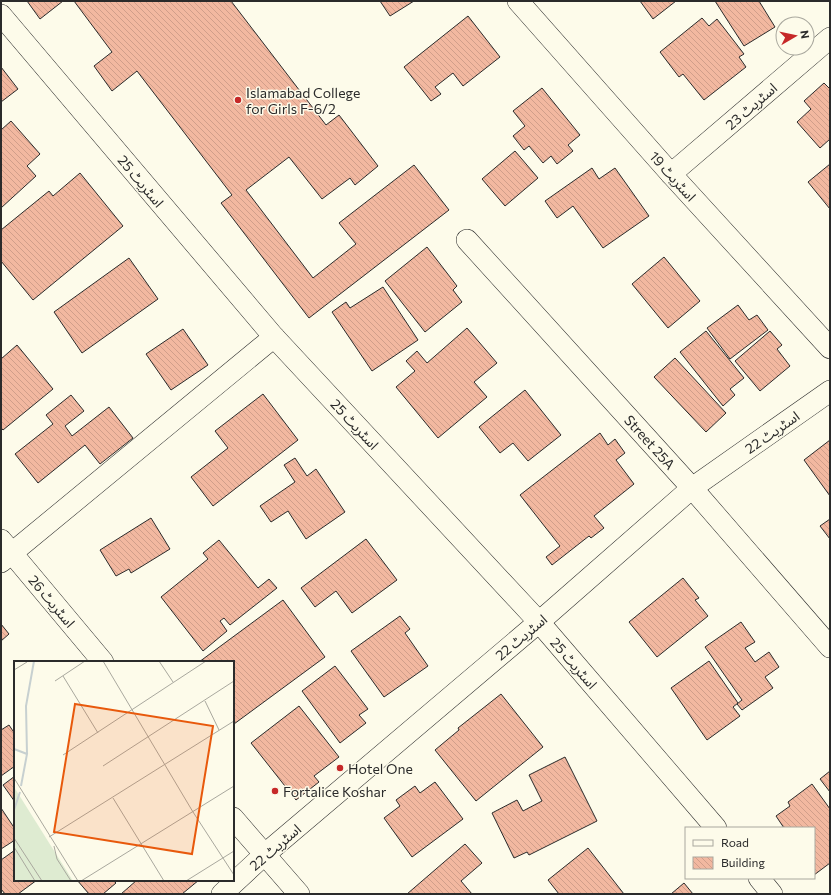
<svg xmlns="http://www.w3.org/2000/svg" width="831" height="895" viewBox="0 0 831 895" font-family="Commissioner,'Noto Sans Arabic',sans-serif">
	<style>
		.building { fill: url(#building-back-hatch); stroke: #2b2b2b }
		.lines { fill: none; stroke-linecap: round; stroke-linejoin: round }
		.minor-casing { stroke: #2b2b2b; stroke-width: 22 }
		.minor { stroke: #fdfbea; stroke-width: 21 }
		.poi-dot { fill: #c62828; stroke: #fdfbea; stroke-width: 1.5 }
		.labels { text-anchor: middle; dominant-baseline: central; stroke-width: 3; stroke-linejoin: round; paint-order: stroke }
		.poi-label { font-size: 14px; fill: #2b2b2b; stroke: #fdfbea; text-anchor: start }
		.street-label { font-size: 14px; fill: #2b2b2b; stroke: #fdfbea }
		.inset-river { fill: none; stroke: #c7d0d0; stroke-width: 2 }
		.inset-road { fill: none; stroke: #a9a89e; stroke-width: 1 }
		.view { fill: #e8590c; fill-opacity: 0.15; stroke: #e8590c; stroke-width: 2 }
		.inset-edge { fill: none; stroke: #2b2b2b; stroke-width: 2 }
	</style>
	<defs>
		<pattern id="building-back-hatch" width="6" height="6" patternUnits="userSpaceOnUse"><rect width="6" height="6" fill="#f2b8a0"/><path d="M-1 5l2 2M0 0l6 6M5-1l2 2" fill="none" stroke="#d09e8a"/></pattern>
	</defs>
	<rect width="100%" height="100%" fill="#fdfbea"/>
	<!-- building -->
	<g class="building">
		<polygon points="27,1 63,1 40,19"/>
		<polygon points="74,1 231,1 326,125 339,115 378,166 355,185 350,178 322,199 289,157 246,190 313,278 356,244 339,223 414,165 449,210 309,318 221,203 232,195 137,71 112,91 94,66 112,52"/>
		<polygon points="380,1 414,1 390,16"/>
		<polygon points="640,1 676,1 653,19"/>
		<polygon points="715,1 759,1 775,27 744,46"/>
		<polygon points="468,16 500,57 463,86 453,73 435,87 441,94 431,101 404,67"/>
		<polygon points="702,18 709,26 717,19 744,54 739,57 746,67 704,100 683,74 679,77 660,52"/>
		<polygon points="1,67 18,89 1,102"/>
		<polygon points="824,83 830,89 830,139 820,148 797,122 811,109 804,101"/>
		<polygon points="542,88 580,135 568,145 573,151 557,164 551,156 543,163 529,146 524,150 513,136 525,126 513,111"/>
		<polygon points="11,121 40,154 27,166 36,176 1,208 1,130"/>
		<polygon points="515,151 538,178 505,206 482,179"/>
		<polygon points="830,164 830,209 808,182"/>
		<polygon points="592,168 599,179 615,168 649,216 603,248 573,206 557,218 545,201"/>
		<polygon points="80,173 123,226 33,300 1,261 1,230 49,191 53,196"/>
		<polygon points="427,247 457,286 453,290 462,302 425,332 385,281"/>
		<polygon points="664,257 700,301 668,328 632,284"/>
		<polygon points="129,258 158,299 82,353 54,312"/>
		<polygon points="383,287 418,340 372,371 332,312 346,302 350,308"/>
		<polygon points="738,305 749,320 757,315 768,330 730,359 707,328"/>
		<polygon points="467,328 497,363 474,382 487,397 438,438 396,387 415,371 406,361 417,351 427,363"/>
		<polygon points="183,329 208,365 171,390 146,354"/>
		<polygon points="706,331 744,378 730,389 735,395 723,406 680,352"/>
		<polygon points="770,331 782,345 777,349 790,366 760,391 735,361"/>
		<polygon points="17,345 53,389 3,430 1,428 1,359"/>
		<polygon points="675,358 726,413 706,432 654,377"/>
		<polygon points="525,390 561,435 528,461 513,443 500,453 479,427"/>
		<polygon points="263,394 298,440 213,506 191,477 228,448 215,431"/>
		<polygon points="71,395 84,411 65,426 72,436 109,407 133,438 100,464 85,445 38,483 15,454 53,424 46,415"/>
		<polygon points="600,433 608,445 615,439 625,453 616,460 634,484 594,516 604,528 591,538 589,536 552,565 546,557 560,546 520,495"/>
		<polygon points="830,440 830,496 804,460"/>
		<polygon points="295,458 307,476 316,469 345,512 306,539 288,511 271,522 260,506 295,482 284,465"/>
		<polygon points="151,518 170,549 131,573 129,569 116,576 100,550"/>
		<polygon points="830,519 830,539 820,526"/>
		<polygon points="366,539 397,580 352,613 336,591 315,607 301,588"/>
		<polygon points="219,540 258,588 269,579 277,588 230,625 224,618 220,621 227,631 203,651 161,597 208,559 203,553"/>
		<polygon points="683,578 699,598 695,600 708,616 657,657 629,622"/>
		<polygon points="283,600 325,657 234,724 233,723 233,662 199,662"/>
		<polygon points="400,616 410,629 405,633 428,666 384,697 351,651"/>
		<polygon points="741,622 755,642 745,648 755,662 769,652 779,667 765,677 773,688 742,710 737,704 742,700 705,647"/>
		<polygon points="1,624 9,634 1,641"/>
		<polygon points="709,661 738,703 733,707 740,716 707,740 671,688"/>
		<polygon points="335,666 368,709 359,715 366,723 340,743 302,691"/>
		<polygon points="501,694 543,747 476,801 435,750 459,730 458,728"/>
		<polygon points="299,706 339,757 314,776 319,782 296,800 251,743"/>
		<polygon points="9,725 15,734 15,766 1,776 1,730"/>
		<polygon points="565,757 597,821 529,855 527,852 514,858 492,813 517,800 523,811 542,801 529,775"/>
		<polygon points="830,771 830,792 820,779"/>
		<polygon points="15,776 15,802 3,785"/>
		<polygon points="435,782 463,819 412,857 384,818 400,806 396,800 415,786 420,793"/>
		<polygon points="812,784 830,809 830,863 814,875 814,828 784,828 776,816 790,806 788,802"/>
		<polygon points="1,808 15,829 15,840 1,849"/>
		<polygon points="465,844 482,863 461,881 472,894 407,894"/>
		<polygon points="588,848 624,894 559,894 548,880"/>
		<polygon points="15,850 15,880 37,880 18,894 5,894 1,889 1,860"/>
		<polygon points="77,880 113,880 116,883 103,894 89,894"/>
		<polygon points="137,880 199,880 182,894 121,894"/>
		<polygon points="684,883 693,894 671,894"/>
	</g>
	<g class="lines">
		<defs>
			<g id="minor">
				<polyline points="518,1 671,174 830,348"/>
				<polyline points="1,15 274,337 539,622 716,828"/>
				<polyline points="671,174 830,38"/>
				<polyline points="467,240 692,488 830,647"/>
				<polyline points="1,540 103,662"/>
				<polyline points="1,562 274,337"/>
				<polyline points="233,818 299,894"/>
				<polyline points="759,878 772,894"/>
				<polyline points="222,894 264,855 539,622 692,488 830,391"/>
			</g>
		</defs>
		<!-- minor casing -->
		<use href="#minor" class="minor-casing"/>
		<!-- minor -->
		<use href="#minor" class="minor"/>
	</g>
	<!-- markers -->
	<g class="poi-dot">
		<circle cx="238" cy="100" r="4"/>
		<circle cx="340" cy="768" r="4"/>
		<circle cx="275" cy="791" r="4"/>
	</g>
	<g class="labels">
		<!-- poi labels -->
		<g class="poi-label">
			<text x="246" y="92">Islamabad College<tspan x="246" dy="16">for Girls F-6/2</tspan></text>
			<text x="348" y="768">Hotel One</text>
			<text x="283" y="791">Fortalice Koshar</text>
		</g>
		<!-- street labels -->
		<g class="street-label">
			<text transform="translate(751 106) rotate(-41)">اسٹریٹ 23</text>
			<text transform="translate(673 176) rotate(48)">اسٹریٹ 19</text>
			<text transform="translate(141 181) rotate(50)">اسٹریٹ 25</text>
			<text transform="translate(355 424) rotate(47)">اسٹریٹ 25</text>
			<text transform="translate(772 432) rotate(-35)">اسٹریٹ 22</text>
			<text transform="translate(650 442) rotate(48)">Street 25A</text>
			<text transform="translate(52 601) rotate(50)">اسٹریٹ 26</text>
			<text transform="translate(521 637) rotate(-40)">اسٹریٹ 22</text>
			<text transform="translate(574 663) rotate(49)">اسٹریٹ 25</text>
			<text transform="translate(275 847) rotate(-41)">اسٹریٹ 22</text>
		</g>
	</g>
	<!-- overview -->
	<g transform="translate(14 661)">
		<rect width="220" height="220" fill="#fdfbea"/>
		<path d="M0,126L59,220H0Z" fill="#deebd1"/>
		<path class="inset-river" d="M0,88L13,93L7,125M13,93L12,45L20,0M0,149L6,131"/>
		<path class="inset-road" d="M89,0L179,151L220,214M145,0L159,21M0,9L13,1M49,15L84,72M41,20L71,0M191,40L205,69M49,94L192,0M89,105L220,20M0,117L64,220M99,137L150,220M35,176L220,60M0,177L28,220M40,185L43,198L57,220M0,186L21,220M67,220L220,125M172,220L220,190"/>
		<path class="view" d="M61,43L199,65L178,193L40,171Z"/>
		<rect width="220" height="220" class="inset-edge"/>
	</g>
	<!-- border -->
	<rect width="831" height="895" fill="none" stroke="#2b2b2b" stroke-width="4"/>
	<!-- legend -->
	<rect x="685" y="827" width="130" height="52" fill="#fdfbea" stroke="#a9a89e"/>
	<rect x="693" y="840" width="20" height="6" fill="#fdfbea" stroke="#a9a89e"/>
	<text x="721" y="847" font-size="12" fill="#2b2b2b">Road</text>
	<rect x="693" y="857" width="20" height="12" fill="url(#building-back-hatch)" stroke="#a9a89e"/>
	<text x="721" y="867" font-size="12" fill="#2b2b2b">Building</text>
	<!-- north arrow -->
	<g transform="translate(795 36) rotate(81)"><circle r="19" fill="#fdfbea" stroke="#a9a89e"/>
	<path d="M0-3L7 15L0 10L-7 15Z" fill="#c62828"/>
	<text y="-6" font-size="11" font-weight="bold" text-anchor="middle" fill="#2b2b2b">N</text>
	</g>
</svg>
